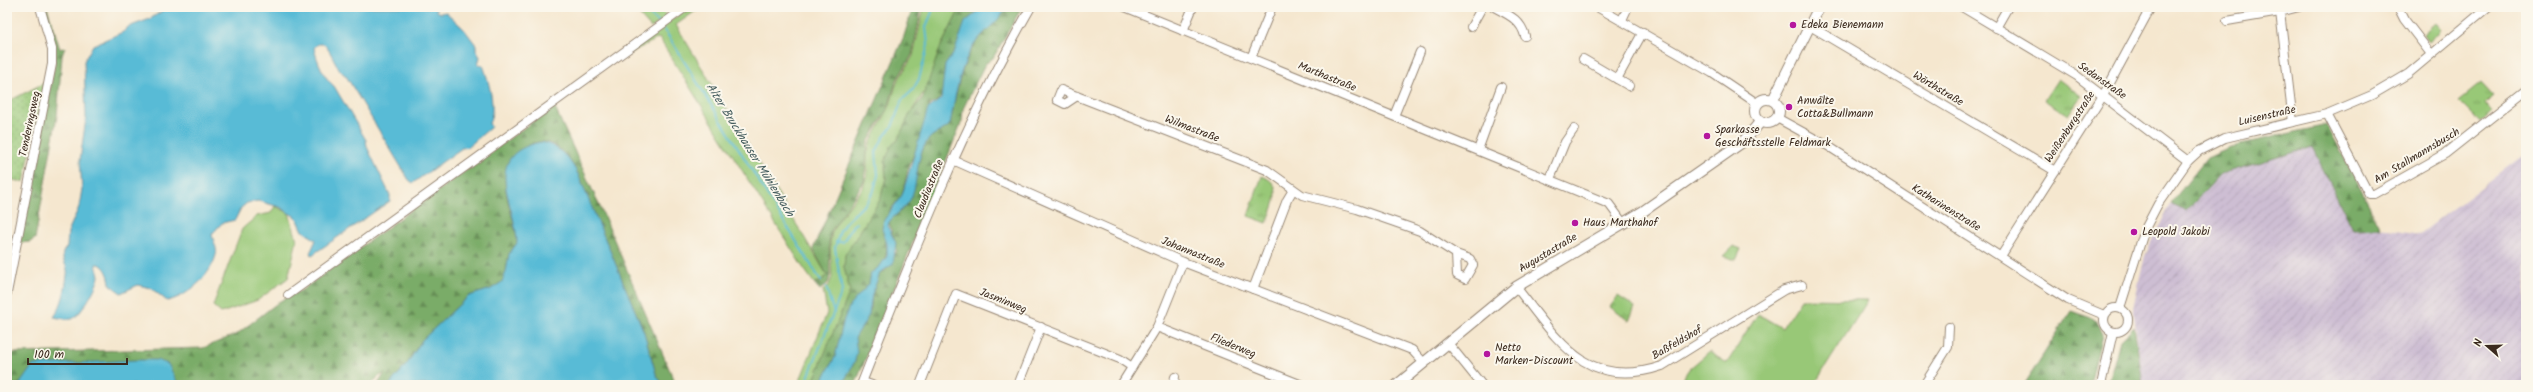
<svg xmlns="http://www.w3.org/2000/svg" width="2533" height="392" viewBox="0 0 2533 392" font-family="Kalam,sans-serif">
	<style>
		.industrial { fill: url(#industrial-furrows) }
		.grass { fill: #98c877; stroke: #6a794a }
		.forest { fill: url(#forest-firs); stroke: #5a6b43 }
		.park { fill: url(#park-tufts); stroke: #6a794a }
		.garden { fill: url(#garden-dots); stroke: #6a794a }
		.water { fill: #58bbd6; stroke: #4a727a }
		.lines { fill: none; stroke-linecap: round; stroke-linejoin: round }
		.stream { stroke: #58bbd6; stroke-width: 2 }
		.minor-casing { stroke: #988876; stroke-width: 10 }
		.major-casing { stroke: #988876; stroke-width: 12 }
		.minor { stroke: #fff; stroke-width: 8 }
		.major { stroke: #fff; stroke-width: 10 }
		.poi-dot { fill: #b5179e; stroke: #fbf7ec; stroke-width: 1.5 }
		.labels { text-anchor: middle; dominant-baseline: central; stroke-width: 4; stroke-linejoin: round; paint-order: stroke }
		.poi-label { font-size: 11px; fill: #3b2a1e; stroke: #fbf7ec; text-anchor: start }
		.street-label { font-size: 11px; fill: #3b2a1e; stroke: #fbf7ec }
		.water-label { font-size: 12px; font-style: italic; fill: #455d5e; stroke: #fbf7ec }
	</style>
	<defs>
		<pattern id="industrial-furrows" width="10" height="10" patternUnits="userSpaceOnUse"><rect width="10" height="10" fill="#cdbed3"/><path d="M-1 1l2-2M0 10L10 0M9 11l2-2" fill="none" stroke="#b1a3b5"/></pattern>
		<pattern id="forest-firs" width="22" height="20" patternUnits="userSpaceOnUse"><rect width="22" height="20" fill="#7aac68"/><path d="M5 1l3.5 6h-7zM16 11l3.5 6h-7z" fill="#658c55"/></pattern>
		<pattern id="park-tufts" width="24" height="20" patternUnits="userSpaceOnUse"><rect width="24" height="20" fill="#98c877"/><path d="M3 7l-1-3M5 7V3M7 7l1-3M15 17l-1-3M17 17v-4M19 17l1-3" fill="none" stroke="#7da361"/></pattern>
		<pattern id="garden-dots" width="8" height="8" patternUnits="userSpaceOnUse"><rect width="8" height="8" fill="#98c877"/><path d="M2 2h.1M6 6h.1" fill="none" stroke="#7da361" stroke-width="1.8" stroke-linecap="round"/></pattern>
	</defs>
	<rect width="100%" height="100%" fill="#fbf7ec"/>
	<filter id="ink" filterUnits="userSpaceOnUse"><feTurbulence type="fractalNoise" baseFrequency=".025" numOctaves="2"/><feDisplacementMap in="SourceGraphic" scale="8" xChannelSelector="R" yChannelSelector="G"/><feConvolveMatrix kernelMatrix="1 2 1 2 8 2 1 2 1" color-interpolation-filters="sRGB"/></filter>
	<filter id="wash" filterUnits="userSpaceOnUse"><feTurbulence type="fractalNoise" baseFrequency=".012" numOctaves="4" result="noise"/><feDisplacementMap in="SourceGraphic" scale="16" xChannelSelector="R" yChannelSelector="G"/><feGaussianBlur stdDeviation="0.9" result="paint"/><feColorMatrix in="noise" values="0 0 0 0 0 0 0 0 0 0 0 0 0 0 0 0 0 1.4 0 .05"/><feComposite in="paint" operator="in"/></filter>
	<g filter="url(#wash)">
		<rect width="100%" height="100%" fill="#f5e7cf"/>
		<!-- industrial -->
		<polygon class="industrial" points="2327,125 2381,228 2420,234 2526,153 2526,385 2143,385 2133,307 2145,256 2170,204 2207,158 2237,145"/>
		<!-- grass -->
		<g class="grass">
			<polygon points="632,7 658,7 668,17 651,28"/>
			<polygon points="690,7 701,7 676,25 827,275 817,284 814,283 802,266 659,38 616,60"/>
			<polygon points="924,7 961,7 940,48 929,84 910,114 885,167 886,178 880,200 845,255 844,267 850,291 812,385 798,385 827,313 823,290 829,285 832,277 830,243 832,232 838,221 863,188 867,175 867,155 870,143 889,108 897,82 913,56"/>
			<polygon points="275,206 289,213 297,240 288,278 258,300 221,313 213,306 214,303 242,229 257,216 271,213"/>
			<polygon points="1801,299 1868,300 1814,385 1678,385 1689,369 1709,352 1727,363 1758,314 1782,328"/>
		</g>
		<!-- forest -->
		<g class="forest">
			<polygon points="42,7 47,7 60,49 65,47 62,56 57,116 35,239 30,242 20,243 55,63"/>
			<polygon points="913,7 922,7 912,55 896,81 888,108 868,142 864,182 831,231 829,243 830,276 828,283 820,290 814,283 820,282 827,275 813,249 904,36"/>
			<path d="M961,7H983C963,17 963,35 954,53C950,59 944,64 944,72C942,88 949,96 930,105L920,142L909,165L902,195L890,210L883,234C890,250 887,264 871,273L869,284L844,319L835,357L820,385H812L850,291L844,267L845,255L880,200L886,178L885,161L892,144L897,141L910,114L923,97L940,48Z"/>
			<path d="M1007,7H1022L993,58L985,64L979,76L963,109L962,121L855,385H842L855,361V338L871,308L872,294L880,273L885,271L897,251L889,222C894,215 905,209 908,202C918,182 915,159 928,140C934,132 944,132 950,124C956,95 960,67 976,42C985,29 999,21 1007,7Z"/>
			<path d="M554,106L601,209L676,385H663L656,374L644,332L578,174C571,161 558,141 541,142C532,142 526,147 519,152C490,175 516,213 517,243L509,254L506,272L502,282L491,289L469,296L459,305L422,340L407,364L389,385H377L385,373L378,377L371,385H179L178,382L19,383V385H7V373L13,353L203,348L237,334L280,301L302,290Z"/>
			<polygon points="2327,125 2381,228 2353,229 2312,147 2221,174 2186,211 2170,204 2207,158 2237,145"/>
			<polygon points="2071,311 2094,319 2102,334 2090,385 2024,385"/>
			<polygon points="2134,326 2143,385 2108,385 2120,340"/>
		</g>
		<!-- park -->
		<g class="park">
			<polygon points="2435,23 2441,30 2428,42 2423,34"/>
			<polygon points="2058,79 2081,96 2068,115 2044,100"/>
			<polygon points="2481,83 2493,96 2485,104 2491,112 2480,122 2459,101"/>
			<path d="M1262,176C1286,185 1273,206 1267,223L1248,216Z"/>
			<polygon points="1733,246 1741,249 1736,260 1723,256"/>
			<polygon points="1618,296 1635,307 1629,321 1610,307"/>
		</g>
		<!-- garden -->
		<polygon class="garden" points="44,83 24,182 7,179 7,102"/>
		<!-- water -->
		<g class="water">
			<path d="M168,7H436V11L440,13L446,12L464,29L476,45V50L480,57L478,64L483,65C488,79 497,109 489,123L491,127L468,147L462,148L413,183L409,180L346,76C335,68 333,53 324,44H318L314,48C317,61 324,78 334,86L366,140L367,147L390,195V201L312,255L310,253L316,240L303,231L297,218L289,213L280,207L258,201L247,203L241,208L235,220L222,223L212,234C213,241 218,249 216,255C211,275 188,297 167,301L151,288L138,285L121,293L110,285C110,277 105,263 96,264C96,267 99,272 99,276C99,284 80,317 72,319C67,320 60,318 54,317C63,304 65,290 67,275C69,264 56,257 67,247L68,232L79,207L82,189L80,160L86,118L84,61L93,45L123,32L128,27L150,19Z"/>
			<path d="M983,7H1007C999,22 986,29 976,42C959,66 956,95 950,124C944,132 934,132 928,140C915,158 919,178 912,196C908,207 896,213 889,222L888,227L896,243L893,264L880,273L872,294L869,315L855,338L857,352L855,361L842,385H820L835,357L844,319L850,305L869,284L871,273L880,266L887,256V244L882,229L884,220L902,195L928,109L941,99L945,65L954,53L965,22Z"/>
			<path d="M540,142C558,144 570,159 578,174L644,332L656,374L663,385H389L407,364L422,340L459,305L469,296L491,289L502,282L506,272L509,254L517,243C516,203 479,156 540,142Z"/>
			<polygon points="136,360 157,360 168,364 179,385 19,385 33,365"/>
		</g>
		<g class="lines">
			<!-- stream -->
			<g class="stream">
				<polyline points="641,7 659,23"/>
				<polyline points="664,29 821,281"/>
				<polyline points="836,242 843,242 853,225 857,223"/>
				<polyline points="826,287 834,313"/>
				<polyline points="805,385 842,291 835,248 840,231 845,223 867,202 873,193 878,175 876,152 883,138 892,127 902,100 912,91 919,79 928,45 926,27 934,7"/>
			</g>
		</g>
	</g>
	<g filter="url(#ink)">
		<g class="lines">
			<defs>
				<g id="minor">
					<polyline points="1125,7 1609,204 1623,223"/>
					<path d="M1494,7C1509,15 1521,20 1525,36"/>
					<polyline points="1597,7 1712,73 1758,104"/>
					<polyline points="1962,7 2077,76 2188,161"/>
					<polyline points="2398,7 2404,19 2431,54"/>
					<polyline points="1622,20 1628,7"/>
					<polyline points="2227,21 2280,12"/>
					<polyline points="1810,26 2055,171"/>
					<polyline points="1471,27 1482,7"/>
					<polyline points="1996,28 2008,7"/>
					<polyline points="1183,31 1193,7"/>
					<polyline points="1251,58 1272,7"/>
					<polyline points="1583,59 1629,86"/>
					<polyline points="1617,79 1643,32"/>
					<polyline points="1077,96 1065,104 1057,100 1061,90 1267,170 1302,195 1357,209 1420,231 1456,254 1470,259 1473,265 1465,279 1457,275 1456,254"/>
					<polyline points="2327,114 2369,194 2374,194 2445,154 2526,90"/>
					<polyline points="1394,116 1420,52"/>
					<polyline points="1777,118 1828,146 2068,300 2104,315"/>
					<polyline points="2293,122 2280,12 2299,7"/>
					<polyline points="1478,150 1501,87"/>
					<polyline points="953,160 1183,262 1412,350 1424,363"/>
					<polyline points="1550,179 1565,142 1574,129"/>
					<polyline points="2001,256 2104,94 2151,7"/>
					<path d="M1516,287C1557,338 1585,392 1662,366L1784,290L1802,285"/>
					<polyline points="1253,289 1287,200 1293,190"/>
					<polyline points="7,293 52,64 52,49 40,7"/>
					<polyline points="288,295 686,7"/>
					<circle cx="2116" cy="320" r="12"/>
					<polyline points="2120,308 2145,229 2158,204 2188,161 2199,151 2225,138 2327,114 2372,95 2408,74 2488,7"/>
					<polyline points="1157,327 1302,385"/>
					<polyline points="1448,343 1482,385"/>
					<polyline points="863,382 872,385"/>
					<path d="M861,385C912,256 962,127 1031,7"/>
					<polyline points="920,385 956,294 1120,359 1132,367"/>
					<polyline points="1018,385 1041,327"/>
					<polyline points="1121,385 1157,327 1183,262"/>
					<polyline points="1173,385 1175,377"/>
					<polyline points="1924,385 1948,347 1949,327"/>
					<polyline points="2101,385 2113,332"/>
				</g>
				<g id="major">
					<circle cx="1767" cy="111" r="12"/>
					<polyline points="1773,100 1819,7"/>
					<polyline points="1397,385 1516,287 1642,212 1744,141 1761,121"/>
				</g>
			</defs>
			<!-- minor casing -->
			<use href="#minor" class="minor-casing"/>
			<!-- major casing -->
			<use href="#major" class="major-casing"/>
			<!-- minor -->
			<use href="#minor" class="minor"/>
			<!-- major -->
			<use href="#major" class="major"/>
		</g>
	</g>
	<!-- markers -->
	<g class="poi-dot">
		<circle cx="1793" cy="25" r="4"/>
		<circle cx="1789" cy="107" r="4"/>
		<circle cx="1707" cy="136" r="4"/>
		<circle cx="1575" cy="223" r="4"/>
		<circle cx="2134" cy="232" r="4"/>
		<circle cx="1487" cy="354" r="4"/>
	</g>
	<g class="labels">
		<!-- poi labels -->
		<g class="poi-label">
			<text x="1801" y="25">Edeka Bienemann</text>
			<text x="1797" y="101">Anwälte<tspan x="1797" dy="13">Cotta&amp;Bullmann</tspan></text>
			<text x="1715" y="130">Sparkasse<tspan x="1715" dy="13">Geschäftsstelle Feldmark</tspan></text>
			<text x="1583" y="223">Haus Marthahof</text>
			<text x="2142" y="232">Leopold Jakobi</text>
			<text x="1495" y="348">Netto<tspan x="1495" dy="13">Marken-Discount</tspan></text>
		</g>
		<!-- street labels -->
		<g class="street-label">
			<text transform="translate(1327 77) rotate(22)">Marthastraße</text>
			<text transform="translate(2102 81) rotate(35)">Sedanstraße</text>
			<text transform="translate(1938 89) rotate(31)">Wörthstraße</text>
			<text transform="translate(2267 116) rotate(-13)">Luisenstraße</text>
			<text transform="translate(30 124) rotate(-78)">Tenderingsweg</text>
			<text transform="translate(2070 127) rotate(-57)">Weißenburgstraße</text>
			<text transform="translate(1192 129) rotate(21)">Wilmastraße</text>
			<text transform="translate(2417 156) rotate(-31)">Am Stallmannsbusch</text>
			<text transform="translate(929 189) rotate(-68)">Claudiastraße</text>
			<text transform="translate(1946 208) rotate(32)">Katharinenstraße</text>
			<text transform="translate(1193 253) rotate(22)">Johannastraße</text>
			<text transform="translate(1548 253) rotate(-31)">Augustastraße</text>
			<text transform="translate(1003 301) rotate(22)">Jasminweg</text>
			<text transform="translate(1677 343) rotate(-30)">Baßfeldshof</text>
			<text transform="translate(1233 346) rotate(22)">Fliederweg</text>
		</g>
		<!-- water labels -->
		<g class="water-label">
			<text transform="translate(750 150) rotate(58)">Alter Bruckhauser Mühlenbach</text>
		</g>
	</g>
	<!-- margin -->
	<rect width="2533" height="392" fill="none" stroke="#fbf7ec" stroke-width="24"/>
	<!-- north arrow -->
	<g transform="translate(2487 346) rotate(290)" stroke="#fbf7ec" stroke-width="3" paint-order="stroke">
	<path d="M0-3L7 15L0 10L-7 15Z" fill="#3b2a1e"/>
	<text y="-6" font-size="11" font-weight="bold" text-anchor="middle" fill="#3b2a1e">N</text>
	</g>
	<!-- scale -->
	<path d="M28 358v6h99v-6" fill="none" stroke="#3b2a1e" stroke-width="2"/>
	<text x="34" y="358" font-size="12" fill="#3b2a1e" stroke="#fbf7ec" stroke-width="3" paint-order="stroke">100 m</text>
</svg>
